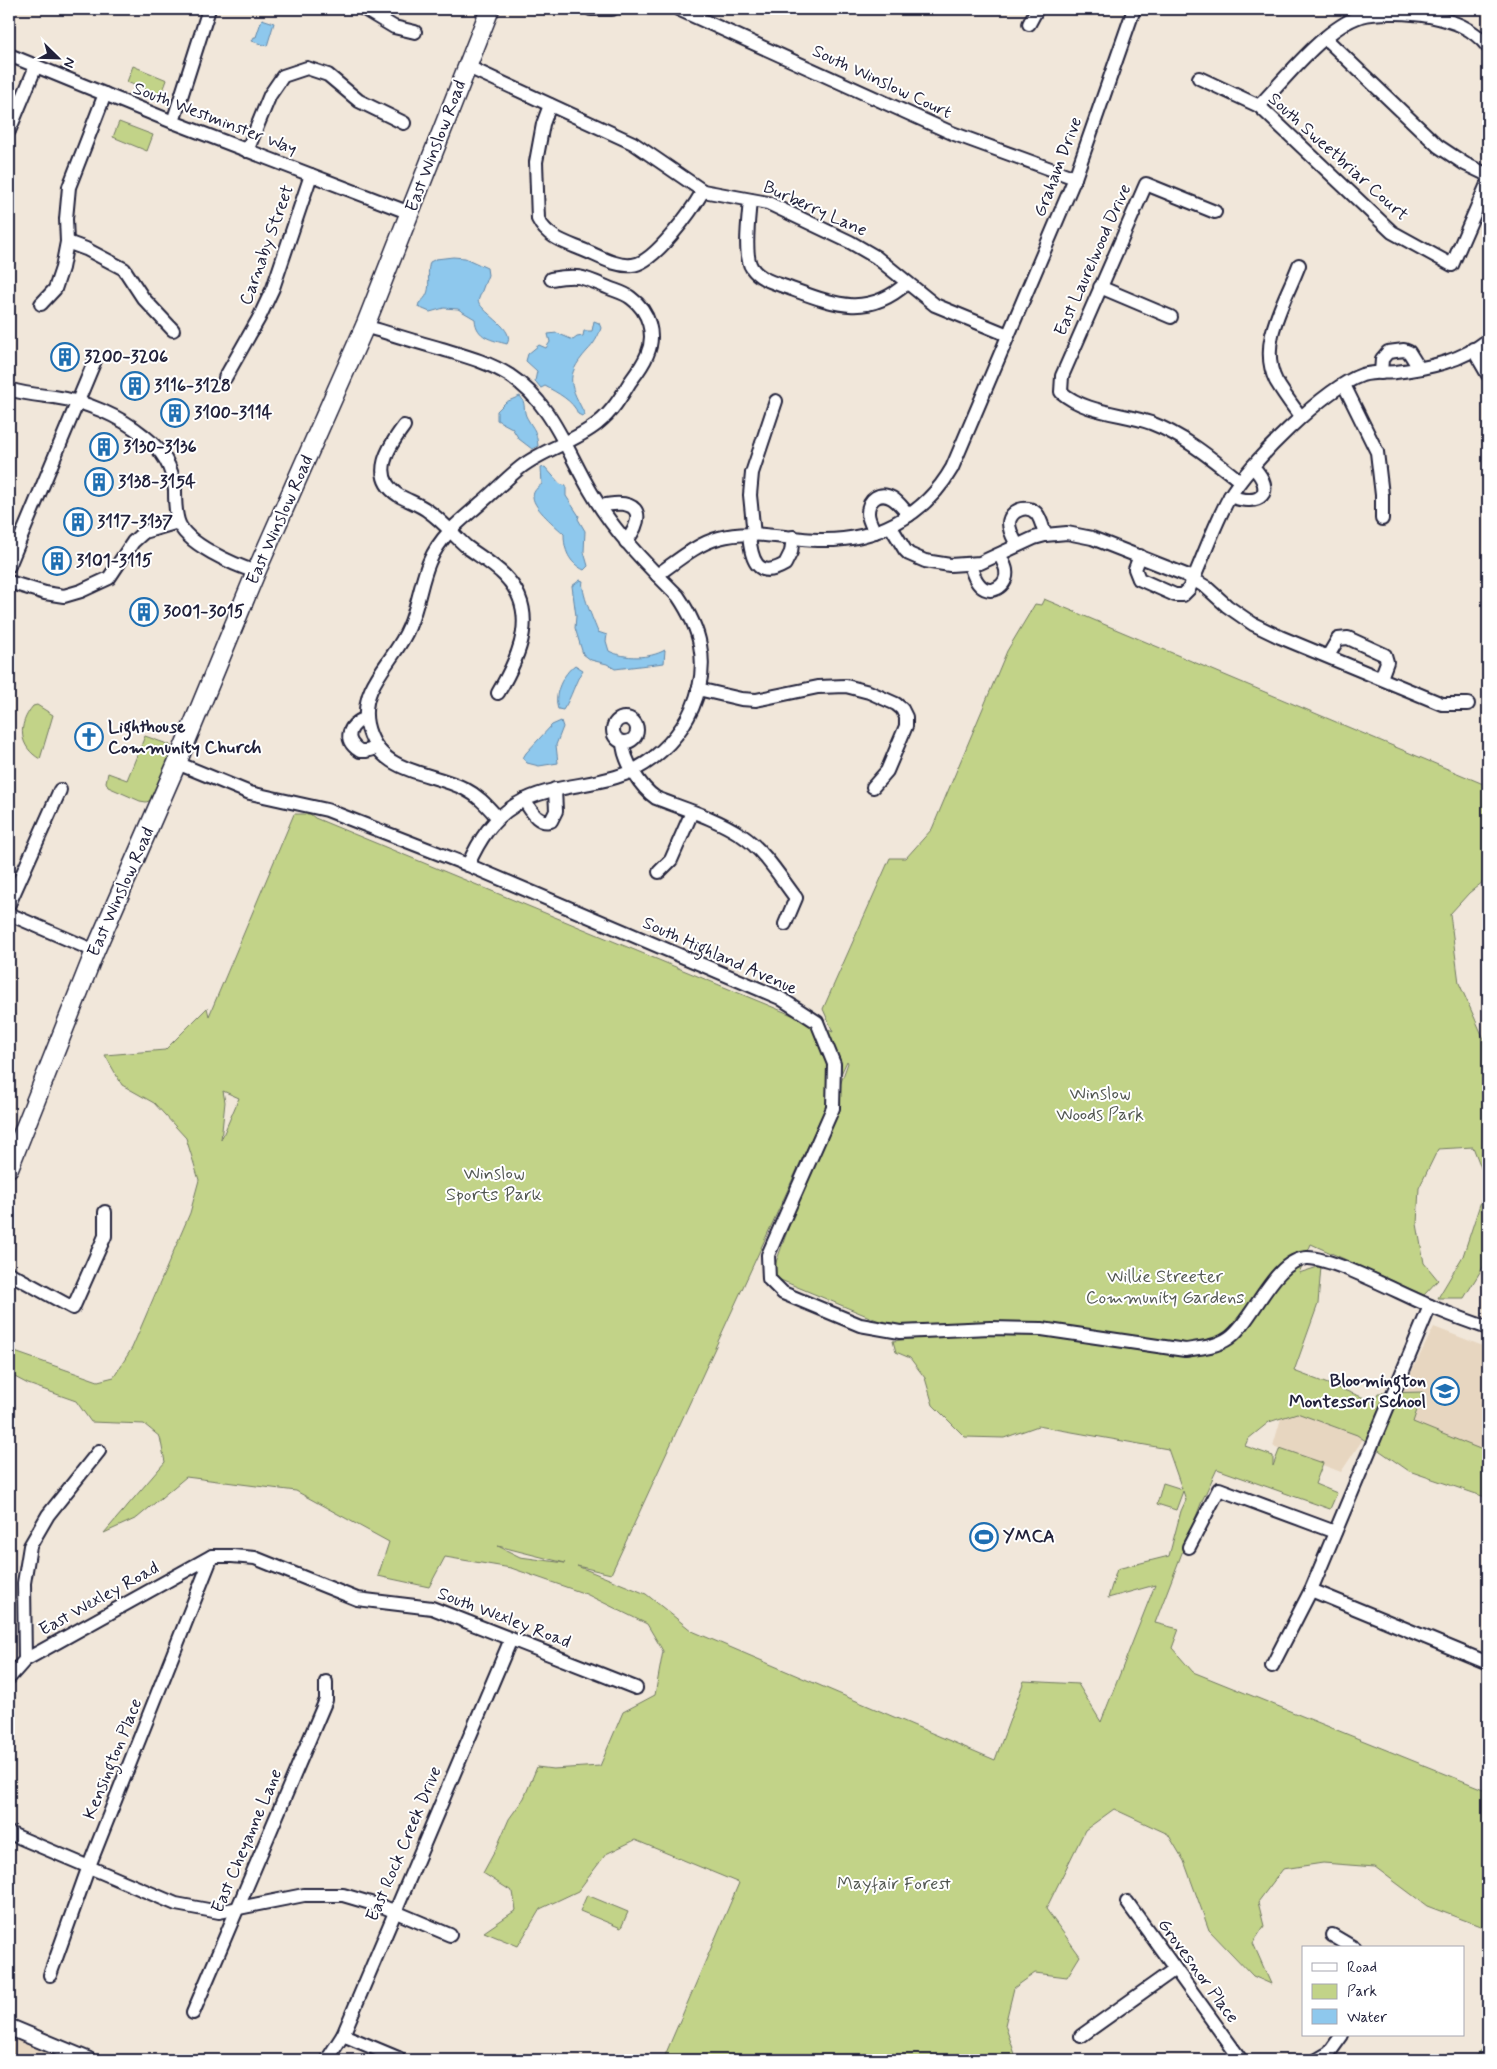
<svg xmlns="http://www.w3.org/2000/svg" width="1497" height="2069" viewBox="0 0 1497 2069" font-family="Mynerve,sans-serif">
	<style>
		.built { fill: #e7d6c0 }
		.green { fill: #c2d388; stroke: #727a62; fill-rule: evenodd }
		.water { fill: #8ec8ed; stroke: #6386a6 }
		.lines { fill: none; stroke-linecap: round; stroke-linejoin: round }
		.minor-casing { stroke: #22223b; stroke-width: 16 }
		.tertiary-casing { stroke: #22223b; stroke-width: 19 }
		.secondary-casing { stroke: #22223b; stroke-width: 21 }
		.minor { stroke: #fff; stroke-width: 12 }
		.tertiary { stroke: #fff; stroke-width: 15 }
		.secondary { stroke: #fff; stroke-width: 18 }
		.labels { text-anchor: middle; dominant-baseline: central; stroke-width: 4; stroke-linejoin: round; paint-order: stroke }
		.street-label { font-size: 18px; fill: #22223b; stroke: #fff }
		.poi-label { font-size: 18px; font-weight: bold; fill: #22223b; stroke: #fff; text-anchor: start }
		.park-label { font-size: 18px; fill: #525752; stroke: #fff }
	</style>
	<rect width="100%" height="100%" fill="#f1e7da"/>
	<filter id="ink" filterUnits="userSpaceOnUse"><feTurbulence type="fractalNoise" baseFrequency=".02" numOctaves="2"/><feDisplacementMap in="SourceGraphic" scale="10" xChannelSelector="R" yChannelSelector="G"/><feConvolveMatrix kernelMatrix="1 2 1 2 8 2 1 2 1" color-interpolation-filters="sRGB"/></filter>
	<g filter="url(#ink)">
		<!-- built -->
		<g class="built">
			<polygon points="1434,1327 1488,1348 1488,1485 1363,1439 1341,1472 1273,1446 1283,1411 1310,1411 1382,1431"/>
			<polygon points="9,2035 68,2060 9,2060"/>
		</g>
		<!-- green -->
		<g class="green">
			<polygon points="133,66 167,80 161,96 127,82"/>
			<polygon points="119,122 153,135 147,151 113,137"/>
			<path d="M1044,599L1488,786V878L1469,893L1450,914L1459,983L1488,1048V1259L1464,1298H1438L1463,1256L1487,1183L1473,1147L1438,1149L1419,1188L1417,1224L1424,1263L1438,1280L1424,1295L1311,1244L1299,1273L1321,1266L1318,1304L1294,1371L1375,1402L1378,1393L1423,1392L1413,1422L1480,1449L1488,1442V1498L1409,1471L1357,1435L1297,1413L1269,1422L1248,1439L1245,1446L1273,1456V1466L1280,1448L1323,1463L1315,1484L1337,1493L1330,1509L1217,1469L1202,1501L1155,1623L1179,1629L1172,1648L1193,1672L1488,1791V1929L1427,1906L1375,1867L1323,1863L1283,1869L1258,1902L1264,1926L1253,1943L1271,1984L1253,1976L1209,1930L1184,1861L1168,1834L1114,1809L1085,1830L1046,1909L1080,1956L1067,1977L1035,1973L1014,1988L1005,2025L1017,2060H663L739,1883L635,1840L606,1854L578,1891L540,1909L518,1946L484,1932L516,1910L513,1892L483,1873L496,1849L509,1819L524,1798L537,1767L553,1769L600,1766L623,1712L655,1695L663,1651L647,1624L586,1594L511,1568L445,1557L429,1587L378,1576L389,1542L296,1491L186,1477L137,1518L104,1533L165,1462L160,1437L144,1424L91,1422L76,1401L28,1384L9,1374V1350L98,1381L114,1377L132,1348L190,1213L199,1180L186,1138L154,1103L122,1085L105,1055L165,1050L207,1008L209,1016L294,814H310L315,818L833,1032L823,1009L890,858H906L932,829L1007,651L1035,604L1041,605ZM847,1061L848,1063L771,1276L920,1338L893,1341L896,1352L910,1358L925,1378L933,1405L965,1437L1004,1438L1038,1426L1168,1449L1182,1489L1163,1483L1157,1504L1176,1510L1183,1491L1186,1500L1181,1511L1169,1556L1117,1569L1108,1598L1155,1585L1101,1722L1078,1684L1024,1681L995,1760L692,1631L646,1594L577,1566L611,1574ZM223,1091L239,1098L221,1140L225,1102ZM498,1546L565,1563L520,1557Z"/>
			<path d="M37,705L53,715L40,759C19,747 17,725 33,706Z"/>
			<polygon points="145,736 170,745 173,748 174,753 155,799 146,802 140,801 108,787 106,782 108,773 127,780"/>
			<polygon points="587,1895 628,1912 621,1928 580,1911"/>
			<polygon points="1488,2044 1488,2060 1462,2060 1472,2059"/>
		</g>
		<!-- water -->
		<g class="water">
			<polygon points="262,19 274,23 267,46 252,41 254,37 256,37"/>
			<path d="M453,257L465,258L487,268L488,275L478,301C484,315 516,329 507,344C492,340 476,338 475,319L458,309L444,308L430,312L418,307L419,303C435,292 425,278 430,262L436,259Z"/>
			<path d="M594,321L599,323L601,328C598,337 594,344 587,351C563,378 571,386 585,415L582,416L578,414C574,401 556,392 545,386L541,388L535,381L537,371L526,361L528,354L539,345L546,348L550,342L548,334L557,333L573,340L577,337L583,336L584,331H592Z"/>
			<path d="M520,396C526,403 523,408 526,416C534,431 536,428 538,446L532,449L519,439L512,428L497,420V411L506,402Z"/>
			<path d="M545,467L560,484L566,486V496L579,516L578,519L585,531L584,552L588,566L584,570C569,563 564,550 564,534C556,526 534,509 533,497C533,491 538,487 542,484L541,468Z"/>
			<path d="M580,580L583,581C580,590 594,622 598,632L607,635L606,641L609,651C625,659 649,659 665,650L664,663L615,669L607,664L591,660L583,654L575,628L576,616L572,586Z"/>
			<path d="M575,665L583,670C575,681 572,697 563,710L558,709C553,694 563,674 575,665Z"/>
			<polygon points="561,721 563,727 556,745 558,763 539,766 527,763 523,758 526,753 552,725"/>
		</g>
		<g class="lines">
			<defs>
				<g id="minor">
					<polyline points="364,9 394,27 415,32"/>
					<polyline points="591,9 612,9"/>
					<polyline points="678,9 952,133 1075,178"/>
					<polyline points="1029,24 1037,9"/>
					<polyline points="1325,38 1438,146 1465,164 1488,175"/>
					<polyline points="9,55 173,122 410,213"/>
					<polyline points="466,66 633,143 703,191 768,203 850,242 876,257 935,305 1008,335"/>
					<polyline points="1199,78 1259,106 1392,232 1452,265 1488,182"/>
					<path d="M550,105L543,124L536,162L538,219C547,237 564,242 581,249C597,255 615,267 632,265C654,264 692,210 703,191"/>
					<path d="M1259,106C1286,78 1324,28 1361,16C1378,11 1412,13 1429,16C1453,21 1472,27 1488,47"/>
					<polyline points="173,122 209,9"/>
					<polyline points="9,131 36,66"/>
					<polyline points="247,151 270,95 283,76 307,68 328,75 359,101 404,123"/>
					<path d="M750,200C749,215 743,256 752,268C760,280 776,283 789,288C833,304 867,319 907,283"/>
					<path d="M1215,212L1146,184L1062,376L1061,392C1085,413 1122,413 1151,423C1185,436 1212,459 1240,481"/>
					<polyline points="67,242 86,249 124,269 143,298 173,330"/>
					<path d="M1299,265C1286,300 1257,343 1276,381C1283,393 1292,405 1300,416"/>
					<polyline points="1100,287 1171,317"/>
					<polyline points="41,304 55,289 62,268 67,242 66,219 69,187 105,94"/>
					<path d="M365,326C391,334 416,342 442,349C465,356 488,362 509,375C552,403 566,450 591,492C614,532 646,564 678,596C688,611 697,627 700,645C711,702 670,761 616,777C583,787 547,786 517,804C493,818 479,840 468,865"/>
					<polyline points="1473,349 1488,375"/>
					<polyline points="1381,373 1382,359 1388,352 1404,350 1409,352 1419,368"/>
					<polyline points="225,378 259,318 273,288 311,175"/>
					<polyline points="1344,385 1377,452 1382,495 1382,519"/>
					<path d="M9,389C24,394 38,395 54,397C85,401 120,416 144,436C163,451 172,466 175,490C175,500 175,511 178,521C185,544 235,565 256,572"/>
					<path d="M404,426C389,446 369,476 398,495C408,501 419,504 428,511C443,521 454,536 467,547C479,556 493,564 504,575C540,611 520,656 498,693"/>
					<path d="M1230,496C1260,508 1277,492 1253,467"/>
					<path d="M600,506C635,498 649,511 626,542"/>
					<polyline points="891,527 905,550 909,554 925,561 950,565 980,563 1034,538 1045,535 1067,533 1092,538 1186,575 1206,587 1227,606 1253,624 1280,637 1442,704 1468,704"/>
					<path d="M875,532C872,526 868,520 868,513C868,499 880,491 892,498C899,502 904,510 909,515"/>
					<path d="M749,535C751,557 756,581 785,564L791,552L793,537"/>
					<polyline points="754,535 750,495 752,473 776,401"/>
					<path d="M1017,545C1014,539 1009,531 1009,523C1010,510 1027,504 1036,513C1041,518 1043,529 1045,535"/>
					<path d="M1140,556L1135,569L1139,579L1175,595H1183L1189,589C1203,559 1213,527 1229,498C1248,464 1325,388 1362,375C1372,372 1385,373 1396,372C1429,368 1462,361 1488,340"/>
					<path d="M970,565C972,571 974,578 978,583C989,598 1009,586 1006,570C1005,565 1002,560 1000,555"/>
					<polyline points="9,566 96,358"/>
					<path d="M657,575C676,562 696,544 719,538C751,529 786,539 818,540C874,542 924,517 952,468L1075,178L1134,9"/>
					<polyline points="9,582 45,593 64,596 81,591 109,578 133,542 144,532 178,522"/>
					<polyline points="1328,656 1338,639 1348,638 1385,655 1387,662 1381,678"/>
					<polyline points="698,689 741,699 756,700 818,687 846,686 869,692 896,704 902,709 906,717 906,726 887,771 873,787"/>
					<circle cx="625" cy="730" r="12"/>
					<path d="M366,718C350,724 341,739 360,751H366L377,748"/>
					<path d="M623,742C623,760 641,788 656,798C684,809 716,818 741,835C764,850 780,877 796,898L785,924"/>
					<path d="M177,763L250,793L327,810L468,865L780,998L817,1022L834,1064L833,1108L768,1255L769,1279L783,1293L860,1325L900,1332L990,1328L1042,1329L1185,1350C1200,1348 1216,1347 1229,1338C1254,1320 1274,1259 1307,1258C1332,1257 1401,1294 1428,1305C1447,1314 1468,1321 1488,1328"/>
					<path d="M524,800C531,810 537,824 551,821L556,811L555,789"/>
					<path d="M498,818C488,807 479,796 465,789C428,770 378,775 367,724C359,685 396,660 409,627C424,591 420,563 449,532C459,521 471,512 482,502C495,491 507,478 521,467C544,449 575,442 598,423C612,412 621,397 630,382C636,374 643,365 647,355C656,335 649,311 631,298C625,293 616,291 609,288C583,277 579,274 551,279"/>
					<polyline points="659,872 671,860 692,812"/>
					<polyline points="9,904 60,790"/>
					<polyline points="9,914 95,951"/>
					<polyline points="9,1273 73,1308 105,1236 105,1212"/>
					<polyline points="1189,1547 1219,1489 1335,1532"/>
					<polyline points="1311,1590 1488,1663"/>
					<polyline points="25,1660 24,1583 30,1546 48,1515 99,1451"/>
					<polyline points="1272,1666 1311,1590 1430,1306"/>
					<polyline points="9,1678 25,1660 212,1556 232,1556 255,1558 357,1599 432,1608 636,1688"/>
					<polyline points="9,1833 176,1904 219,1912 304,1895 343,1895 384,1907 450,1935"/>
					<polyline points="1127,1902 1241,2060"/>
					<polyline points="1332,1935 1354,1948"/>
					<polyline points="50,1975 89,1866 212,1556"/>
					<polyline points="193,2013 326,1700 326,1682"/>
					<polyline points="343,2035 398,2058 399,2060"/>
					<polyline points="1081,2036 1175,1969"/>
					<polyline points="327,2060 343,2035 511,1639"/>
					<polyline points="1317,2060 1329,2053 1342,2035"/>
				</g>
				<polyline id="tertiary" points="9,2027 88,2060"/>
				<polyline id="secondary" points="9,1168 95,951 177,763 256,572 365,326 490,9"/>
			</defs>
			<!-- minor casing -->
			<use href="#minor" class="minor-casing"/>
			<!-- tertiary casing -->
			<use href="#tertiary" class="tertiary-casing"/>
			<!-- secondary casing -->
			<use href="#secondary" class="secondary-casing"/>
			<!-- minor -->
			<use href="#minor" class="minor"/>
			<!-- tertiary -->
			<use href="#tertiary" class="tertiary"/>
			<!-- secondary -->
			<use href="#secondary" class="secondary"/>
		</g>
	</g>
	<!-- icons -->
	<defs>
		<symbol id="building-ring" viewBox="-11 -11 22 22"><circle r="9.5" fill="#fff" stroke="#1f6fb2" stroke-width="1.5"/><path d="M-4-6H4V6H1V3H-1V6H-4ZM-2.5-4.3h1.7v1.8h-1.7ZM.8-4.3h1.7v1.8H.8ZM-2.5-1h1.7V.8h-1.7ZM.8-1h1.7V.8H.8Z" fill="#1f6fb2"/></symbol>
		<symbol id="church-ring" viewBox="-11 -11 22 22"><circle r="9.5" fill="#fff" stroke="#1f6fb2" stroke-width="1.5"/><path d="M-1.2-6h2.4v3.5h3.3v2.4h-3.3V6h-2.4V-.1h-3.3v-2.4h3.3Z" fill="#1f6fb2"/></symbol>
		<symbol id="school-ring" viewBox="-11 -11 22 22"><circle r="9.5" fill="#fff" stroke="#1f6fb2" stroke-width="1.5"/><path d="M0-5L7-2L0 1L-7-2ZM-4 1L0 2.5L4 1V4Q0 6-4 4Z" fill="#1f6fb2"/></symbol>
		<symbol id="stadium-ring" viewBox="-11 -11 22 22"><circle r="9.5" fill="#fff" stroke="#1f6fb2" stroke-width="1.5"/><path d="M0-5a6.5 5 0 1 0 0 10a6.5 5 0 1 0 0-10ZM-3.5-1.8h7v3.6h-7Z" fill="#1f6fb2"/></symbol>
	</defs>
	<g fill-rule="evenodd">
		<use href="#building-ring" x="49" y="341" width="32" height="32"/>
		<use href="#building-ring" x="119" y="370" width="32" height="32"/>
		<use href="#building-ring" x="159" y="397" width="32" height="32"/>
		<use href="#building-ring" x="88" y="431" width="32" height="32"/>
		<use href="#building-ring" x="83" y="466" width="32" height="32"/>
		<use href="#building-ring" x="62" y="506" width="32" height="32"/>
		<use href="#building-ring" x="41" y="545" width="32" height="32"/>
		<use href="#building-ring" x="128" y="596" width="32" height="32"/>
		<use href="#church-ring" x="73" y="721" width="32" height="32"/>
		<use href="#school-ring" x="1429" y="1375" width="32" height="32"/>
		<use href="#stadium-ring" x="968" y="1521" width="32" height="32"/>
	</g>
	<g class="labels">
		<!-- street labels -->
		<g class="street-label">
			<text transform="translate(882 82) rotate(25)">South Winslow Court</text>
			<text transform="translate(215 119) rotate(21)">South Westminster Way</text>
			<text transform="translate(436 146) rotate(-69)">East Winslow Road</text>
			<text transform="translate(1338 157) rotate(42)">South Sweetbriar Court</text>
			<text transform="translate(1058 167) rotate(-69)">Graham Drive</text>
			<text transform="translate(815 209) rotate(24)">Burberry Lane</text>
			<text transform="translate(267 245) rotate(-70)">Carnaby Street</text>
			<text transform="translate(1093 260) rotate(-66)">East Laurelwood Drive</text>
			<text transform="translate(280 520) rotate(-66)">East Winslow Road</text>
			<text transform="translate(121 892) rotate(-66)">East Winslow Road</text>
			<text transform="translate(720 956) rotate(24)">South Highland Avenue</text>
			<text transform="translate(99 1599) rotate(-29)">East Wexley Road</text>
			<text transform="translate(504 1618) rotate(21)">South Wexley Road</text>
			<text transform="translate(113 1759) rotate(-68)">Kensington Place</text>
			<text transform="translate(247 1841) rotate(-67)">East Cheyanne Lane</text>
			<text transform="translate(404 1844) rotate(-67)">East Rock Creek Drive</text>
			<text transform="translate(1198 1971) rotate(54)">Grovesnor Place</text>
		</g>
		<!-- poi labels -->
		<g class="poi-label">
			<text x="84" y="357">3200-3206</text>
			<text x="154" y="386">3116-3128</text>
			<text x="194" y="413">3100-3114</text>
			<text x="123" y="447">3130-3136</text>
			<text x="118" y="482">3138-3154</text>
			<text x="97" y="522">3117-3137</text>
			<text x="76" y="561">3101-3115</text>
			<text x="163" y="612">3001-3015</text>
			<text x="108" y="727">Lighthouse<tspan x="108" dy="21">Community Church</tspan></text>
			<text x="1426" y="1381" text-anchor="end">Bloomington<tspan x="1426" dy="21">Montessori School</tspan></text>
			<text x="1003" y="1537">YMCA</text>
		</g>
		<!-- park labels -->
		<g class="park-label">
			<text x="1100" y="1094">Winslow<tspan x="1100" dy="21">Woods Park</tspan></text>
			<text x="494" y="1174">Winslow<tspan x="494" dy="21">Sports Park</tspan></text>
			<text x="1165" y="1277">Willie Streeter<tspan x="1165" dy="21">Community Gardens</tspan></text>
			<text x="894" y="1884">Mayfair Forest</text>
		</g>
	</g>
	<!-- margin -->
	<rect width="1497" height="2069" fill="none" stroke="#fff" stroke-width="30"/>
	<rect x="15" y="15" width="1467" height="2039" fill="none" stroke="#22223b" stroke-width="2" filter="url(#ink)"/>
	<!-- legend -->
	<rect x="1302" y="1946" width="162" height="90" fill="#ffffff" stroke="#a7a7b1"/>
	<rect x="1312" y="1963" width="25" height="8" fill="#ffffff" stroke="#a7a7b1"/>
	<text x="1347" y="1972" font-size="15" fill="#22223b">Road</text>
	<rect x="1312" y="1984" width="25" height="15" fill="#c2d388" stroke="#a7a7b1"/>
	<text x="1347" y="1996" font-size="15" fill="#22223b">Park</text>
	<rect x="1312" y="2009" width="25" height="15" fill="#8ec8ed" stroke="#a7a7b1"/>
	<text x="1347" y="2022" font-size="15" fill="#22223b">Water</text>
	<!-- north arrow -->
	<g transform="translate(58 58) rotate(113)" stroke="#ffffff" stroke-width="4" paint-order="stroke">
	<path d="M0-4L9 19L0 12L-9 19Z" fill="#22223b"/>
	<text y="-8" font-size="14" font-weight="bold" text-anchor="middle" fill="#22223b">N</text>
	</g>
</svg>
